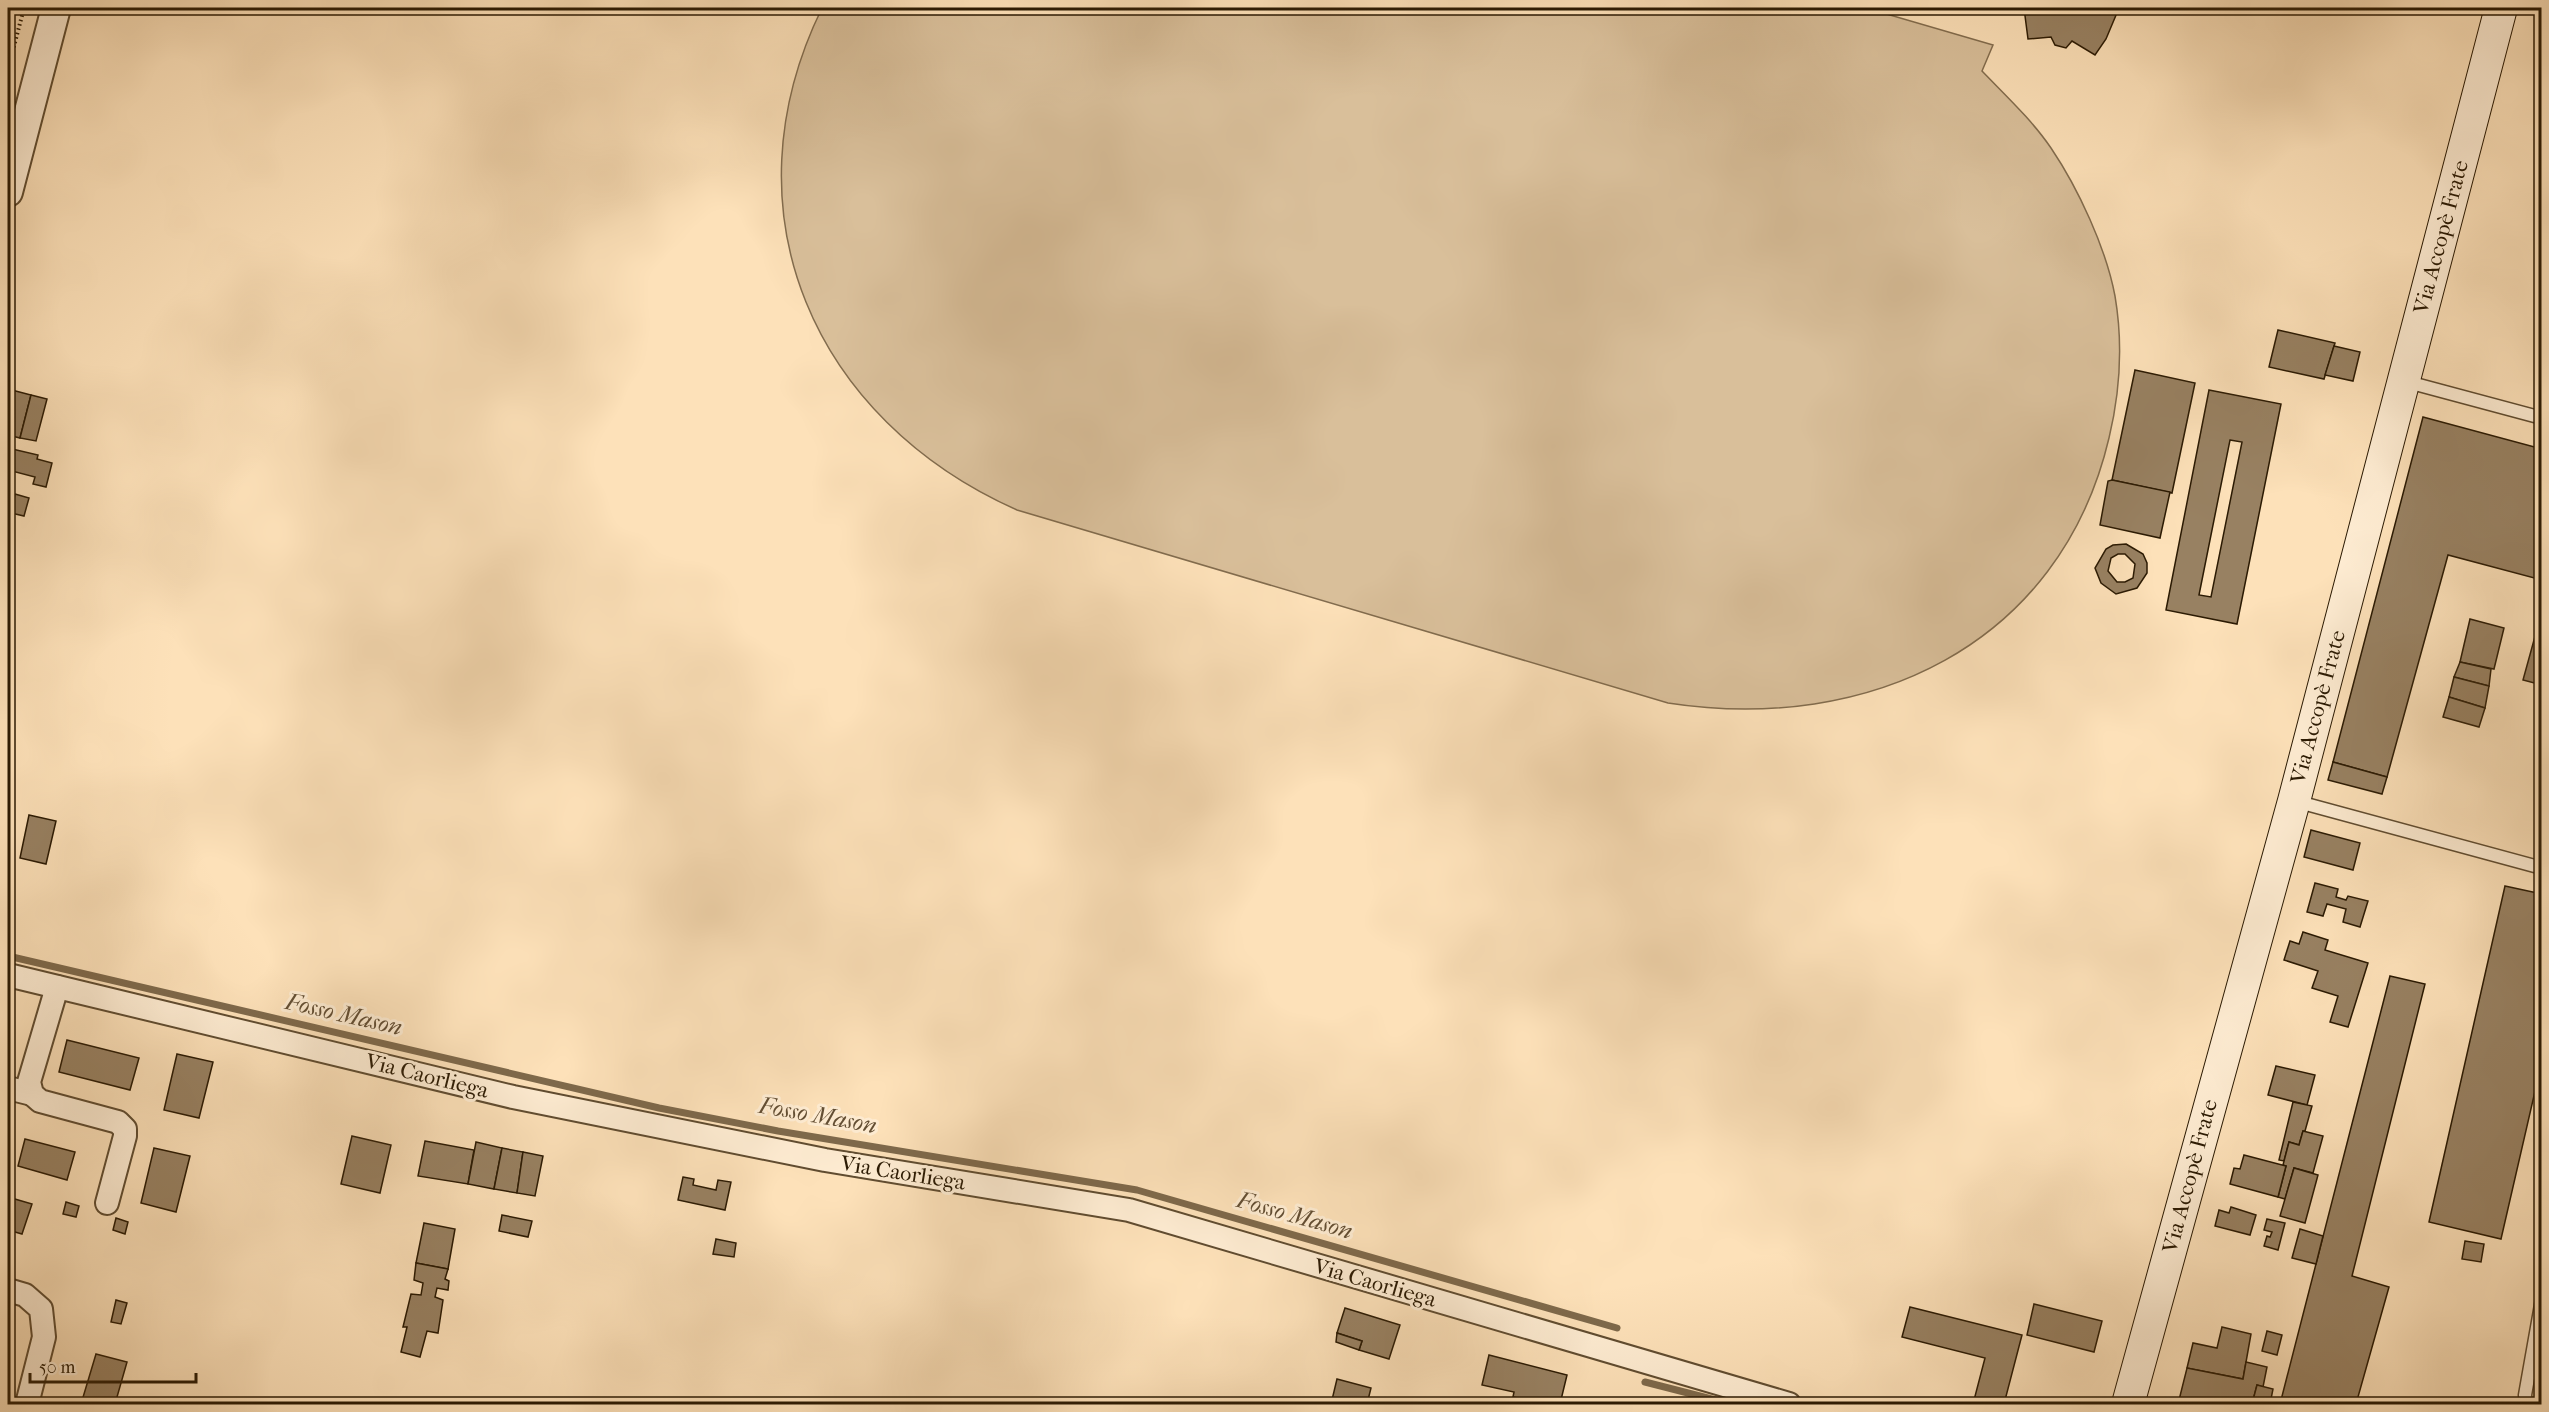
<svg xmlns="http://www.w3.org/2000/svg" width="2549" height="1412" viewBox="0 0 2549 1412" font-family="'IM FELL French Canon',serif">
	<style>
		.green { fill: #d9bf9a; stroke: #826c4e; stroke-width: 1.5 }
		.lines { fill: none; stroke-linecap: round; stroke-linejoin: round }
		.stream { stroke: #7e694b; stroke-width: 7 }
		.building { fill: #988162; stroke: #2b1a03; stroke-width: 1.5; fill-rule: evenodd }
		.service-casing { stroke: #604c30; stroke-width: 15 }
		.minor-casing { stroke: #604c30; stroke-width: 26 }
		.tertiary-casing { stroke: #604c30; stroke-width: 32 }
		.secondary-casing { stroke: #2b1a03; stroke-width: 34 }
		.path { stroke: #2b1a03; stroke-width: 4; stroke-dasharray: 1.5 3; stroke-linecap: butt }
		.service { stroke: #feecd2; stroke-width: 12 }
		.minor { stroke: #feecd2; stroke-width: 22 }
		.tertiary { stroke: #feecd2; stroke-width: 28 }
		.secondary { stroke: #feecd2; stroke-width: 32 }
		.labels { text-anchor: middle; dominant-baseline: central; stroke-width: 6; stroke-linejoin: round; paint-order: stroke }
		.street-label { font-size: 22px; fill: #2b1a03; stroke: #feecd2 }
		.water-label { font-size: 24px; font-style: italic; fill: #634e33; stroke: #feecd2 }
	</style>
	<rect width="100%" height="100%" fill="#fde1b9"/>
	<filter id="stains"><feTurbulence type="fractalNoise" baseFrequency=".00333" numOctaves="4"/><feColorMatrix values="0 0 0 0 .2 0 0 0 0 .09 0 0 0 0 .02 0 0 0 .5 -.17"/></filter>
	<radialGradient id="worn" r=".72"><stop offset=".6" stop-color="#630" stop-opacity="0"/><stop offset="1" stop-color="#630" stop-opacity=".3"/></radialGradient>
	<!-- green -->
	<path class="green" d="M822,8H1866L1993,45L1982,71C2005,95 2032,120 2051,148C2078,188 2106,248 2115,296C2123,343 2120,392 2109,438C2060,646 1868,734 1668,703L1017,510C814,420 722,212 822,8Z"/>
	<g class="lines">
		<!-- stream -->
		<g class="stream">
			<polyline points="8,956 659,1108 778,1131 1137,1190 1617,1328"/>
			<polyline points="1645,1382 1731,1404"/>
		</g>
	</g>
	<!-- building -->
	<g class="building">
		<polygon points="2024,8 2119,8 2106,39 2095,55 2072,41 2066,48 2055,45 2051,37 2028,39"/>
		<polygon points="2278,330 2335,343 2324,379 2269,367"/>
		<polygon points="2334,346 2360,352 2353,381 2325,375"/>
		<polygon points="2135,370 2195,383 2172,493 2112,480"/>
		<polygon points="8,389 31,395 20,438 8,435"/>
		<path d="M2209,390L2281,404L2237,624L2166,610ZM2230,440L2242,442L2211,597L2199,595Z"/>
		<polygon points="31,395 47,399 36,441 20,438"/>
		<polygon points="2423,417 2542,449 2542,580 2448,555 2387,777 2333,762"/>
		<polygon points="8,448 38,455 37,459 52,463 46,487 33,484 35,477 8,470"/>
		<polygon points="2112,480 2170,492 2160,538 2100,525 2108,481"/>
		<polygon points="15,494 29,498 24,516 11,513"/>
		<path d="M2126,544L2143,554L2147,563V573L2137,588L2116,594L2101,583L2095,568L2106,549L2113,545ZM2118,554H2125L2135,564L2133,578L2125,582H2117L2108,571L2111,558Z"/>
		<polygon points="2542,611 2542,685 2523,680"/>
		<polygon points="2470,619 2504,628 2494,669 2460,662"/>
		<polygon points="2460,662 2491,669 2489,686 2454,677"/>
		<polygon points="2454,677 2489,686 2485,708 2449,697"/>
		<polygon points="2449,697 2485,708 2479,727 2443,717"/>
		<polygon points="2333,762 2387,777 2382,794 2328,780"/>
		<polygon points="29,815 56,821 46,864 20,858"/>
		<polygon points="2311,830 2360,843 2353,870 2304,857"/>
		<polygon points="2315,883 2338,889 2336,897 2346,900 2348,896 2368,901 2360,927 2343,922 2346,909 2327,904 2323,916 2307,912"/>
		<polygon points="2505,886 2542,894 2542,1061 2501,1239 2429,1222"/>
		<polygon points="2303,932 2328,940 2325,950 2368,963 2348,1027 2330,1022 2338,996 2312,988 2318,971 2284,960 2290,941 2299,944"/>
		<polygon points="2390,976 2425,984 2352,1276 2389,1287 2356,1404 2280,1404"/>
		<polygon points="67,1040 139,1058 130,1090 59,1072"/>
		<polygon points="177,1054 213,1062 199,1118 164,1110"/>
		<polygon points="2276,1066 2315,1075 2307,1105 2268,1095"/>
		<polygon points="2293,1102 2312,1106 2305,1131 2303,1131 2299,1145 2289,1142 2284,1161 2279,1160"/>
		<polygon points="2303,1131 2323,1136 2313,1173 2294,1168 2285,1199 2278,1197 2286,1166 2283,1165 2289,1142 2299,1145"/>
		<polygon points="352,1136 391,1145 380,1193 341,1184"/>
		<polygon points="25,1139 75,1152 67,1180 18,1166"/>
		<polygon points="425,1141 474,1150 468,1184 418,1176"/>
		<polygon points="476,1142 502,1148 494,1189 468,1184"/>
		<polygon points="154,1148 190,1156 176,1212 141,1203"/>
		<polygon points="502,1148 523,1152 517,1193 494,1189"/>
		<polygon points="523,1152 543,1156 535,1196 517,1193"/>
		<polygon points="2244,1155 2286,1166 2278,1197 2230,1184 2234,1168 2240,1169"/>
		<polygon points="2294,1168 2318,1175 2305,1223 2280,1216"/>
		<polygon points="683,1177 694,1179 693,1185 716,1190 718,1180 731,1182 725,1210 678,1200"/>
		<polygon points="8,1197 32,1204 22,1234 8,1230"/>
		<polygon points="66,1202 79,1206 76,1217 63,1214"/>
		<polygon points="2231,1207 2256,1215 2250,1235 2215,1226 2219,1210 2229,1213"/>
		<polygon points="502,1215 532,1221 528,1237 499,1231"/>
		<polygon points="116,1218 128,1222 125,1234 113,1230"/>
		<polygon points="2267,1219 2285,1223 2278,1250 2264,1246 2267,1236 2270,1237 2272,1232 2264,1230"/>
		<polygon points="424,1223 455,1229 448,1269 416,1263"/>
		<polygon points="2300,1229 2323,1236 2316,1264 2292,1258"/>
		<polygon points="716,1239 736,1243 734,1257 713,1254"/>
		<polygon points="2465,1241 2484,1244 2481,1262 2462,1259"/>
		<polygon points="416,1263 448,1269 445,1279 449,1281 448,1290 437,1288 435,1297 443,1300 438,1333 427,1331 420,1357 401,1352 407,1327 403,1327 411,1294 421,1295 423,1283 414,1280"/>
		<polygon points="116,1300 127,1303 121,1324 111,1322"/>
		<polygon points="2034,1304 2102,1321 2094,1352 2027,1335"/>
		<polygon points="1910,1307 2022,1335 2004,1404 1973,1404 1985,1358 1902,1337"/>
		<polygon points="1345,1308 1400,1325 1389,1359 1359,1350 1362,1341 1337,1333"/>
		<polygon points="2222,1327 2251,1334 2243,1379 2187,1368 2193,1343 2217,1348"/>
		<polygon points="2267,1331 2282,1335 2277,1355 2262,1351"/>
		<polygon points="1337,1333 1362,1341 1359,1350 1336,1342"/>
		<polygon points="96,1354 127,1362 115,1404 81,1404"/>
		<polygon points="1489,1355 1567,1375 1560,1404 1545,1404 1513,1397 1514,1392 1482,1385"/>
		<polygon points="2246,1362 2267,1367 2263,1387 2257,1385 2252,1404 2178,1404 2187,1368 2243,1379"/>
		<polygon points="1337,1379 1371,1388 1367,1404 1331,1404"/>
		<polygon points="2257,1385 2273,1389 2270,1404 2252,1404"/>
	</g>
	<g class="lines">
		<defs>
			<g id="service">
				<polyline points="2404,381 2542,418"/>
				<polyline points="2295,801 2542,868"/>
				<polyline points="2526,1404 2525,1395 2542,1299"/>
			</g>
			<g id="minor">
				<polyline points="8,975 513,1097 825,1160 1129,1210 1789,1404"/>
				<polyline points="57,987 29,1082 32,1094 40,1101 118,1122 125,1129 125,1136 107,1203"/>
				<polyline points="8,1088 32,1094"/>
				<polyline points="8,1290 25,1295 41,1309 44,1337 27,1404"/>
			</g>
			<polyline id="tertiary" points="8,192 56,8"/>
			<polyline id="secondary" points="2128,1404 2294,801 2501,8"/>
		</defs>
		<!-- service casing -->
		<use href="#service" class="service-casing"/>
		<!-- minor casing -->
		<use href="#minor" class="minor-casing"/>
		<!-- tertiary casing -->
		<use href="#tertiary" class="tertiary-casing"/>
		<!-- secondary casing -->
		<use href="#secondary" class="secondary-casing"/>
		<!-- path -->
		<polyline class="path" points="8,69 24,8"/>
		<!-- service -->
		<use href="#service" class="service"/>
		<!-- minor -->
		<use href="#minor" class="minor"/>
		<!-- tertiary -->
		<use href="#tertiary" class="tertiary"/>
		<!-- secondary -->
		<use href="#secondary" class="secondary"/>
	</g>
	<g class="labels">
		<!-- street labels -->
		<g class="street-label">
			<text transform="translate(2441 237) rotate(-75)">Via Accopè Frate</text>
			<text transform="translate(2318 707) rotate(-75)">Via Accopè Frate</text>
			<text transform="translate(427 1076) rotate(14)">Via Caorliega</text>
			<text transform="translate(903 1173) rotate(9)">Via Caorliega</text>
			<text transform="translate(2190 1176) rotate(-75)">Via Accopè Frate</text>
			<text transform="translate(1375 1283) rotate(16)">Via Caorliega</text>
		</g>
		<!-- water labels -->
		<g class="water-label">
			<text transform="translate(344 1014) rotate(13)">Fosso Mason</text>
			<text transform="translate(818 1115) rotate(10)">Fosso Mason</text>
			<text transform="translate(1295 1215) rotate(16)">Fosso Mason</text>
		</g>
	</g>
	<!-- margin -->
	<rect width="2549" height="1412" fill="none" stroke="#fde1b9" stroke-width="30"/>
	<rect x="9" y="9" width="2531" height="1394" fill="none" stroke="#2b1a03" stroke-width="3"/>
	<rect x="15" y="15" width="2519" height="1382" fill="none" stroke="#2b1a03" stroke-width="1.5"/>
	<!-- scale -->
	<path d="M30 1373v9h166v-9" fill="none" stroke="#2b1a03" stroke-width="3"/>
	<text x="39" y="1373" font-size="18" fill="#2b1a03" stroke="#feecd2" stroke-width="4.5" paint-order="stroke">50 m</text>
	<rect width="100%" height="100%" filter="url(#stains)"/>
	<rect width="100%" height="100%" fill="url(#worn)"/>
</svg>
